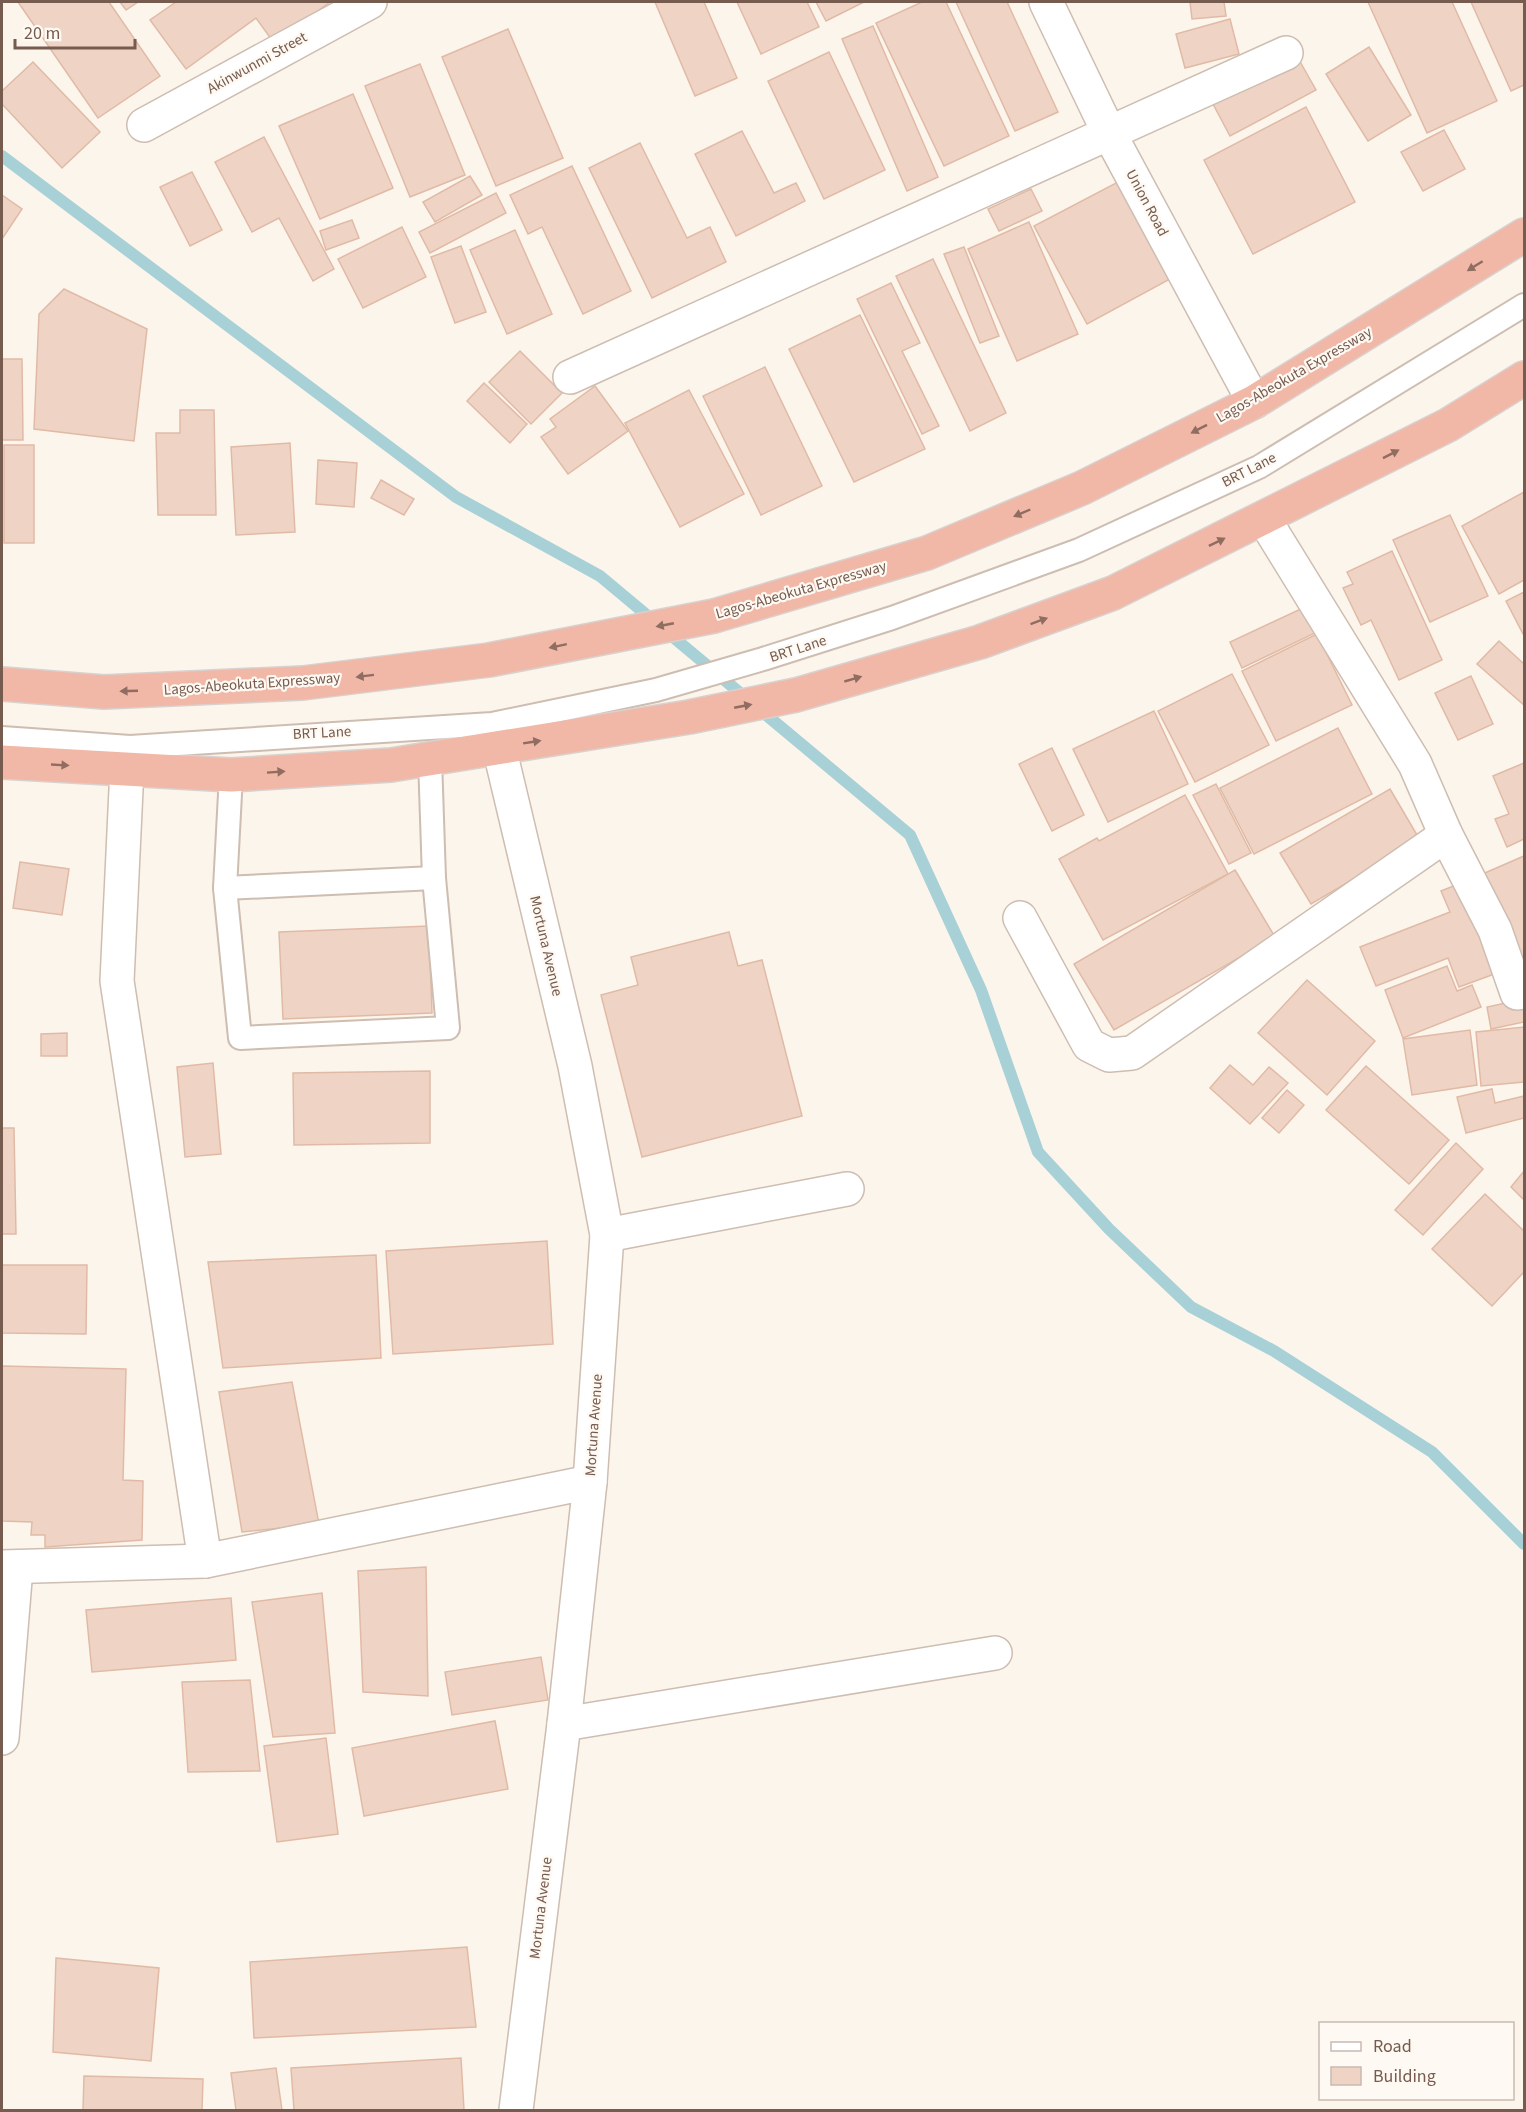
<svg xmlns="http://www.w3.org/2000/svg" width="1526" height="2112" viewBox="0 0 1526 2112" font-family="'Source Sans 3',sans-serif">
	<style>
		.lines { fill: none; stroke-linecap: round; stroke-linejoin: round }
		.stream { stroke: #a7d1d6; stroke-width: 12 }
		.building { fill: #efd4c5; stroke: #e1baa6; stroke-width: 1.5 }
		.lane-casing { stroke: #cebdb1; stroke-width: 26 }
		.street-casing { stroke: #cebdb1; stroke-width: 36 }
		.highway-casing { stroke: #d9d1ce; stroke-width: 36 }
		.lane { stroke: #fff; stroke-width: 22 }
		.street { stroke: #fff; stroke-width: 33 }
		.highway { stroke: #f1b7a7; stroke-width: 33 }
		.oneway { fill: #8f6d61 }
		.labels { text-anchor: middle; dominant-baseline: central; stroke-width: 4.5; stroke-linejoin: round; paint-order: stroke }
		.street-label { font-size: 15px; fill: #765b4f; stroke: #fef9f2 }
	</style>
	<rect width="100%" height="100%" fill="#fcf5ec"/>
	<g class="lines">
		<!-- stream -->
		<polyline class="stream" points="2,156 456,497 600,576 910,835 981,990 1038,1152 1109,1229 1191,1307 1274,1351 1432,1452 1524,1544"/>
	</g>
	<!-- building -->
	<g class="building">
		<polygon points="18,2 109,2 160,76 98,118"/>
		<polygon points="120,2 138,2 126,10"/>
		<polygon points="176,2 330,2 274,43 256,18 186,69 150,20"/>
		<polygon points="655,2 704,2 737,78 695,96"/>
		<polygon points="737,2 807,2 819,27 761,54"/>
		<polygon points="816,2 864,2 826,21"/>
		<polygon points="922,2 946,2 1009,136 944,166 876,23"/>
		<polygon points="956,2 1007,2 1058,112 1015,131"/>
		<polygon points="1190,2 1224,2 1226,16 1192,19"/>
		<polygon points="1368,2 1452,2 1497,101 1427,133"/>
		<polygon points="1471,2 1524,2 1524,85 1511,91"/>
		<polygon points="1230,19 1239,54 1185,68 1176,34"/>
		<polygon points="873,26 938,177 907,191 842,39"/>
		<polygon points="508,29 563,158 496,186 442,57"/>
		<polygon points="1369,47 1411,115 1368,141 1326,74"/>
		<polygon points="829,52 885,170 824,199 768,81"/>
		<polygon points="1298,58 1316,90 1230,136 1213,104"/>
		<polygon points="33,62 100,132 62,168 2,104 2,91"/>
		<polygon points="420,64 465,175 410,197 365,86"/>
		<polygon points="353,94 393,188 320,219 279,126"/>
		<polygon points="1306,107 1355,202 1253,254 1204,160"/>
		<polygon points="1444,130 1465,169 1423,191 1401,152"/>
		<polygon points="742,131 774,193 796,183 805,201 736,236 695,154"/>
		<polygon points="264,137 334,269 313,281 279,218 252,232 215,162"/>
		<polygon points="640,143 687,238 710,227 726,262 652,298 589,168"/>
		<polygon points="572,166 631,291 583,314 542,227 528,234 510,195"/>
		<polygon points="192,172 222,230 190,246 160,187"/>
		<polygon points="470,176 482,195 435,222 423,202"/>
		<polygon points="1118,182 1170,279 1087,324 1034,226"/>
		<polygon points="1031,189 1042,211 999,231 988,209"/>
		<polygon points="496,193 506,213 430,253 419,232"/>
		<polygon points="2,195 22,209 2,239"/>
		<polygon points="352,220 359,238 326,250 320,231"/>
		<polygon points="1029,222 1078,334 1017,361 968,249"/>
		<polygon points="402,227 426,277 363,308 338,259"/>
		<polygon points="515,230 552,314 507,334 470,250"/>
		<polygon points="461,246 486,312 455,323 431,257"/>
		<polygon points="964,247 999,336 980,343 944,254"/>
		<polygon points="933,259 1006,413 970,431 896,276"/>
		<polygon points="891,283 920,343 902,351 939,426 922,434 857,299"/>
		<polygon points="64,289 147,329 134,441 34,429 39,314"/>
		<polygon points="860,315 925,449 854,482 789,349"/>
		<polygon points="520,351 562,393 531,424 489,382"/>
		<polygon points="2,359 22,359 23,440 2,440"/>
		<polygon points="765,367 822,486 761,515 703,396"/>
		<polygon points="484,383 527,424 510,443 467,401"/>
		<polygon points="595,386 628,431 568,474 541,437 556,427 550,419"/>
		<polygon points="689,390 744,494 680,527 625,423"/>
		<polygon points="180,410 214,410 216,515 158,515 156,433 180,433"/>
		<polygon points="290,443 295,532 236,535 231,447"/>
		<rect x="4" y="445" width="30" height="98"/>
		<polygon points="318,460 357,463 354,507 316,504"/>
		<polygon points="381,480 414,499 404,515 371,498"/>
		<polygon points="1524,492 1524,580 1499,594 1462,526"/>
		<polygon points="1450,515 1488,596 1430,622 1393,540"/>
		<polygon points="1392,551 1442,660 1399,680 1371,620 1361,625 1343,588 1353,584 1347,572"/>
		<polygon points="1524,592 1524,634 1523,634 1506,601"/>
		<polygon points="1305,607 1317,632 1242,668 1230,642"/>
		<polygon points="1317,634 1352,705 1276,741 1242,671"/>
		<polygon points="1499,641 1524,664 1524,705 1477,664"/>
		<polygon points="1232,674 1269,745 1195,782 1158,711"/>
		<polygon points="1471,676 1493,724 1458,740 1435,693"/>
		<polygon points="1154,711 1188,784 1108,822 1073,749"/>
		<polygon points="1338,728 1372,794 1254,854 1220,788"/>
		<polygon points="1052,748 1084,815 1052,831 1019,764"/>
		<polygon points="1524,763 1524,839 1507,847 1495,819 1509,814 1493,776"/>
		<polygon points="1216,784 1251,853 1229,864 1193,795"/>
		<polygon points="1390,789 1420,840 1311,904 1280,853"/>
		<polygon points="1185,795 1228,874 1103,940 1059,859 1097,838 1099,841"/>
		<polygon points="1524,856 1524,983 1478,876"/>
		<polygon points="20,862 69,869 62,915 13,908"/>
		<polygon points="1235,870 1275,937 1114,1030 1074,964"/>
		<polygon points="1461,883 1497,973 1459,987 1448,958 1376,986 1360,947 1450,912 1441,891"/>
		<polygon points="429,926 432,1013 283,1019 279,932"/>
		<polygon points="729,932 738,966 762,960 802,1116 642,1157 601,995 638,985 631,957"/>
		<polygon points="1447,966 1457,991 1472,985 1481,1007 1403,1038 1385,990"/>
		<polygon points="1307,980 1375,1041 1327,1095 1258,1033"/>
		<polygon points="1524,999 1524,1022 1491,1029 1487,1007"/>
		<polygon points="1524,1027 1524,1082 1481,1086 1476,1032"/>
		<polygon points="1470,1030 1477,1085 1412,1095 1403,1039"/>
		<polygon points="67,1033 67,1056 41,1056 41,1034"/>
		<polygon points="213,1063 221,1154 185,1157 177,1067"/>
		<polygon points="1230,1065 1253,1085 1269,1067 1288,1083 1250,1124 1210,1088"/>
		<polygon points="1366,1066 1449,1140 1409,1184 1326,1110"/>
		<polygon points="430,1071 430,1143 294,1145 293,1073"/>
		<polygon points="1492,1089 1495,1103 1524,1096 1524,1118 1466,1133 1457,1097"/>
		<polygon points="1287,1090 1304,1105 1279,1133 1262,1118"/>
		<polygon points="2,1128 14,1128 16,1234 2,1234"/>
		<polygon points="1456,1143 1483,1169 1423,1235 1395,1210"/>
		<polygon points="1524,1171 1524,1200 1511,1187"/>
		<polygon points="1485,1194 1524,1231 1524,1272 1492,1306 1432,1249"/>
		<polygon points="547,1241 553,1344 393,1354 386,1251"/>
		<polygon points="376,1255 381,1358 223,1368 208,1262"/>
		<polygon points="2,1265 87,1265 86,1334 2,1333"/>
		<polygon points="2,1366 126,1369 123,1480 143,1481 142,1540 45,1547 45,1535 31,1535 32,1522 2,1521"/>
		<polygon points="292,1382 319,1524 242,1532 219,1392"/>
		<polygon points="426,1567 428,1696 363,1692 358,1571"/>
		<polygon points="322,1593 335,1733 273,1737 252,1602"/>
		<polygon points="231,1598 236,1660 92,1672 86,1610"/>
		<polygon points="541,1657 548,1700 452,1715 445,1672"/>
		<polygon points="250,1680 260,1771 188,1772 182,1682"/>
		<polygon points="495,1721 508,1789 364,1816 352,1748"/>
		<polygon points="326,1738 338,1834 277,1842 264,1746"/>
		<polygon points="467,1947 476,2027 254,2038 250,1962"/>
		<polygon points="56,1958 159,1968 151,2061 53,2052"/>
		<polygon points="461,2058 464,2110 294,2110 291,2068"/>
		<polygon points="276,2068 282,2110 236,2110 231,2073"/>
		<polygon points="84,2076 203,2079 202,2110 83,2110"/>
	</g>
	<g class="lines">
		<defs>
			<g id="lane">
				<polyline points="2,738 130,747 492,724 656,690 763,659 892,618 1079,550 1259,467 1524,305"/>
				<polyline points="231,775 225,888 240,1038 448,1028 434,878 430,759"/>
				<polyline points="225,888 434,878"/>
			</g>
			<g id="street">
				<polyline points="1046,2 1109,133 1254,402"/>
				<polyline points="144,125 370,2"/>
				<polyline points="570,377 1286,53"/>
				<polyline points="1264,519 1415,764 1446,835 1495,930 1517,993 1524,992"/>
				<polyline points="499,747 575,1066 607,1235 590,1482 564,1724 516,2110"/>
				<polyline points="127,768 117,981 205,1561"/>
				<polyline points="1020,918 1089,1045 1109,1055 1132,1053 1446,835"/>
				<polyline points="607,1235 847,1189"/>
				<polyline points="2,1567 205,1561 590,1482"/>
				<polyline points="564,1724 995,1653"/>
				<polyline points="2,1738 16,1568"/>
			</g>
			<g id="highway">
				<polyline points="2,684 104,692 303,683 489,660 714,616 927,553 1082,488 1254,402 1524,235"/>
				<polyline points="2,762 231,775 391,765 689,717 796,695 980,642 1113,593 1448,425 1524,378"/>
			</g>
		</defs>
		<!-- lane casing -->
		<use href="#lane" class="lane-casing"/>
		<!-- street casing -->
		<use href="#street" class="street-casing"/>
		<!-- highway casing -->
		<use href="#highway" class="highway-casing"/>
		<!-- lane -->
		<use href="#lane" class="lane"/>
		<!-- street -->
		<use href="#street" class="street"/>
		<!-- highway -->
		<use href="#highway" class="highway"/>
	</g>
	<!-- one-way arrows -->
	<defs><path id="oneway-solid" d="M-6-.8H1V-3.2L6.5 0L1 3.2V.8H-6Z" transform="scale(1.5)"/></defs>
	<g class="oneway">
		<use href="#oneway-solid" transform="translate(1475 266) rotate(148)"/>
		<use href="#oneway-solid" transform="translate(1199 429) rotate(153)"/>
		<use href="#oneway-solid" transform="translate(1391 454) rotate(-27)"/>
		<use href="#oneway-solid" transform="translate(1022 513) rotate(157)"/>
		<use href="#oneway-solid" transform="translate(1217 542) rotate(-26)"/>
		<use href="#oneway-solid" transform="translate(1039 621) rotate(-20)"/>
		<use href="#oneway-solid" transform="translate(665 625) rotate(169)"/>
		<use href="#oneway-solid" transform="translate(558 646) rotate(168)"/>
		<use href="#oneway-solid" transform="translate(365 676) rotate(173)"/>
		<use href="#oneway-solid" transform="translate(853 679) rotate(-16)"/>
		<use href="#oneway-solid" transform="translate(129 691) rotate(178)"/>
		<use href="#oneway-solid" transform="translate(743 706) rotate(-11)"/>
		<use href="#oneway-solid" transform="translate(532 742) rotate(-9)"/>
		<use href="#oneway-solid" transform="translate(60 765) rotate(3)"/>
		<use href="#oneway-solid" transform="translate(276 772) rotate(-4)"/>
	</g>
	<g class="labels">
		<!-- street labels -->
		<g class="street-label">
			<text transform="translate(257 63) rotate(-29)">Akinwunmi Street</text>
			<text transform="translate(1147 203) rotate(62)">Union Road</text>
			<text transform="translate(1294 375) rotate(-30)">Lagos-Abeokuta Expressway</text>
			<text transform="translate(1249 470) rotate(-27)">BRT Lane</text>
			<text transform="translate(801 590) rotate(-16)">Lagos-Abeokuta Expressway</text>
			<text transform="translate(798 649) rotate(-18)">BRT Lane</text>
			<text transform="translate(252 684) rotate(-4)">Lagos-Abeokuta Expressway</text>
			<text transform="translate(322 733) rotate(-3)">BRT Lane</text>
			<text transform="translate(546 946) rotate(77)">Mortuna Avenue</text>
			<text transform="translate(594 1425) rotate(-86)">Mortuna Avenue</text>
			<text transform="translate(541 1908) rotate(-83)">Mortuna Avenue</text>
		</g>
	</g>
	<!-- border -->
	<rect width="1526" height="2112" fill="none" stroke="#765b4f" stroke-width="6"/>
	<!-- legend -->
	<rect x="1319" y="2022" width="195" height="78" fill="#fef9f2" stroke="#c8bab1" stroke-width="1.5"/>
	<rect x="1331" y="2042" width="30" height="9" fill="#ffffff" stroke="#c8bab1" stroke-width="1.5"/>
	<text x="1373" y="2052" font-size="18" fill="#765b4f">Road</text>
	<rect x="1331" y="2067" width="30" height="18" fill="#efd4c5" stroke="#c8bab1" stroke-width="1.5"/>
	<text x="1373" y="2082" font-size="18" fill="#765b4f">Building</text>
	<!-- scale -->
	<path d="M15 39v9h120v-9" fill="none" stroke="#765b4f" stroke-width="3"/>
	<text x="24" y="39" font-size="18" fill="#765b4f" stroke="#fef9f2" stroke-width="4.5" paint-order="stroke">20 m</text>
</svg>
